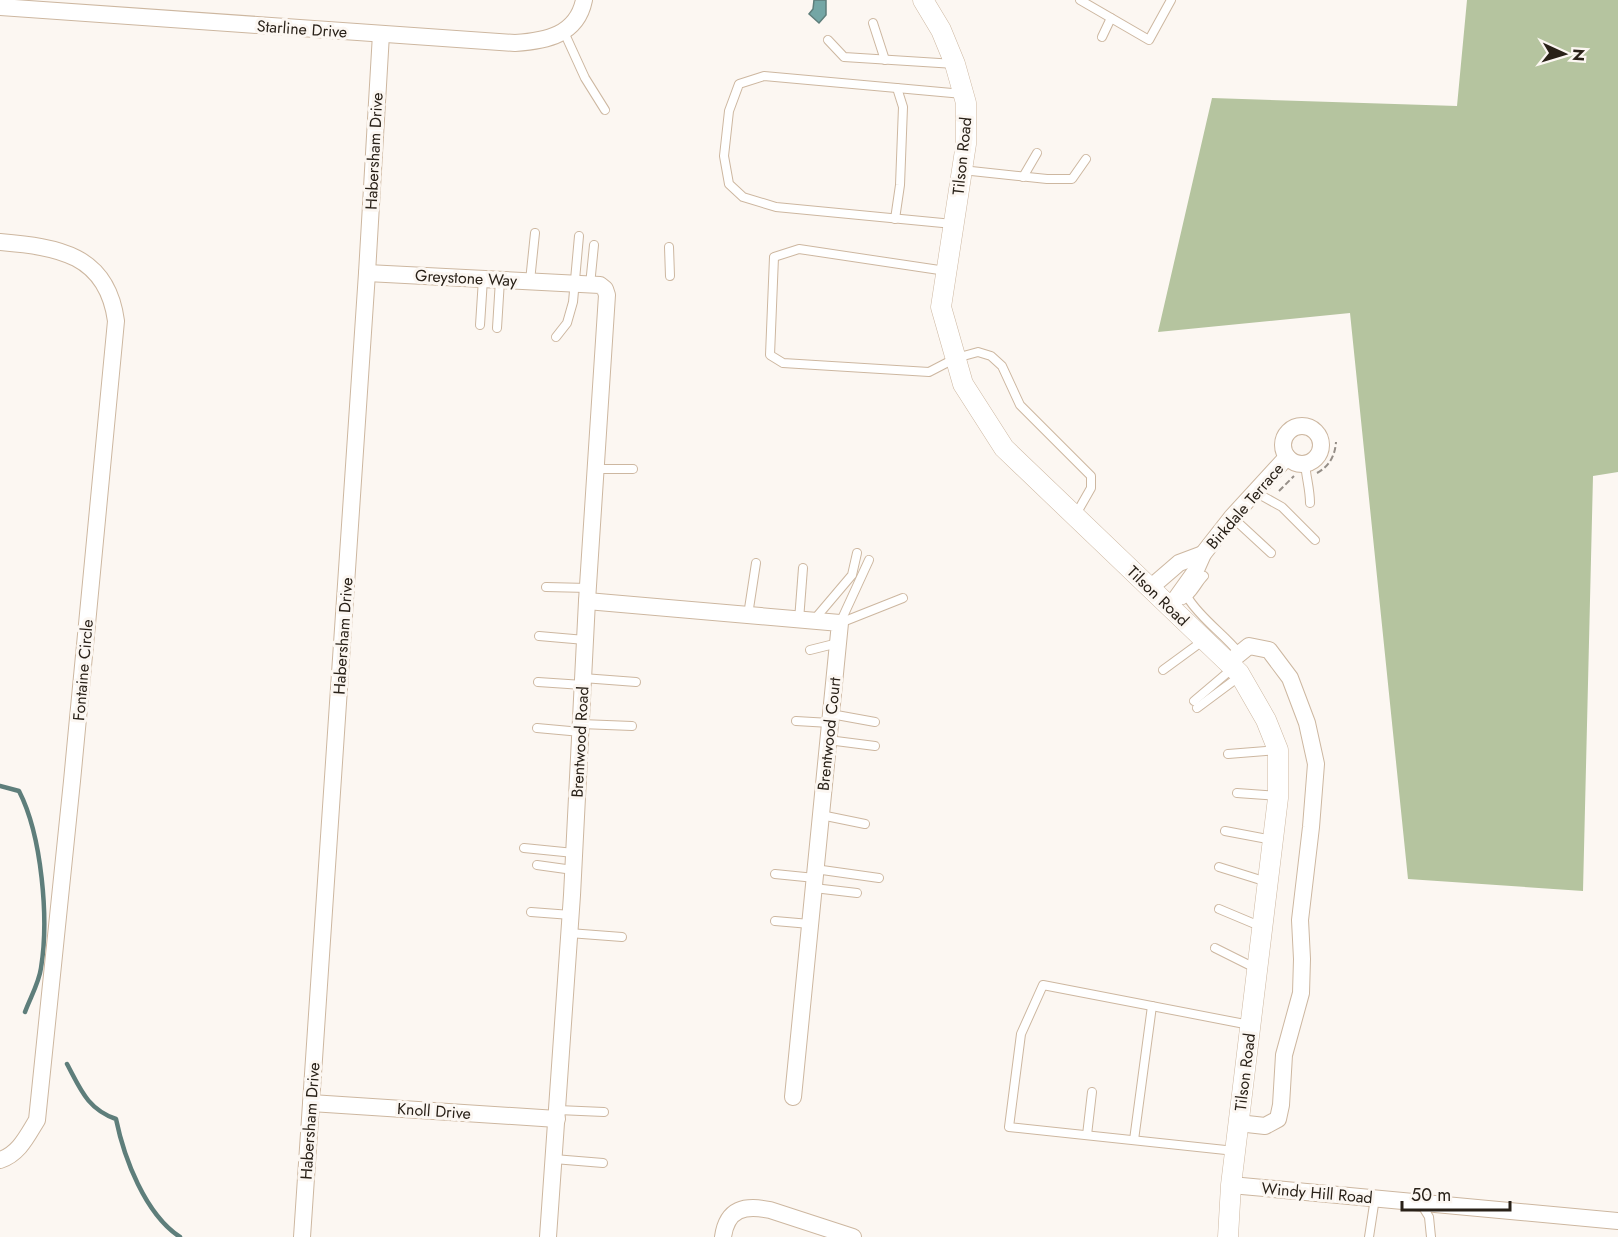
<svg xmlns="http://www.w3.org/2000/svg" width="1618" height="1237" viewBox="0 0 1618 1237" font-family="Jost,sans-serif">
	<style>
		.forest { fill: #b5c49f }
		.water { fill: #74a6a5; stroke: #5e7e7b; stroke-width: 1.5 }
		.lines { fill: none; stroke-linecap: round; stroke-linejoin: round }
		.stream { stroke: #5e7e7b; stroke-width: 4.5 }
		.service-casing { stroke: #cdb7a0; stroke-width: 10 }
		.minor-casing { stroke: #cdb7a0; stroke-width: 18 }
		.tertiary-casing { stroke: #cdb7a0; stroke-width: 21 }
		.path { stroke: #958e87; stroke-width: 2; stroke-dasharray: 6 3; stroke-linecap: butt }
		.service { stroke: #fff; stroke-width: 8 }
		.minor { stroke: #fff; stroke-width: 16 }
		.tertiary { stroke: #fff; stroke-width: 20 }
		.labels { text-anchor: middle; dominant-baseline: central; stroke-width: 6; stroke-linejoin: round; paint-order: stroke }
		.street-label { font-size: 16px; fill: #292118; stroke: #fcf7f2 }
	</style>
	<rect width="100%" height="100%" fill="#fcf7f2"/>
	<!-- forest -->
	<polygon class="forest" points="1467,0 1618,0 1618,472 1593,476 1583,891 1408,879 1350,313 1158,332 1212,98 1457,106"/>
	<!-- water -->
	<polygon class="water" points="814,0 826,0 826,15 819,23 809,14 813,9"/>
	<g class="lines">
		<!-- stream -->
		<g class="stream">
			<path d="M0,786L19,791C42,836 49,919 41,968C39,983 30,998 25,1012"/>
			<path d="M67,1064C80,1088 87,1109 116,1119C124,1158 145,1214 180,1237"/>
		</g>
		<defs>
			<g id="service">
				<polyline points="1080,0 1149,40 1171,0"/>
				<polyline points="873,23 885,60"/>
				<polyline points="564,32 585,78 605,110"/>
				<polyline points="1102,37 1111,18"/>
				<polyline points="828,40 844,57 955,64"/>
				<polyline points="962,170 1047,179 1072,179 1086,159"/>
				<polyline points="1023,177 1037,153"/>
				<polyline points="895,219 900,185 903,107 897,88"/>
				<polyline points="953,224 776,207 743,197 729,184 724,156 729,111 739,84 764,76 963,94"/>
				<polyline points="669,247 670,276"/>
				<polyline points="946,271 799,249 774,257 770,355 783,363 929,372 956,358 978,352 991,356 1002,366 1020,405 1091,476 1091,488 1075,516"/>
				<polyline points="530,281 535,233"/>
				<polyline points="590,285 594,245"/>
				<polyline points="480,325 483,279"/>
				<polyline points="497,328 500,280"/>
				<polyline points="556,337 567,323 573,302 579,236"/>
				<path d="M1305,463C1306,477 1310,489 1310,503"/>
				<polyline points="596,469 633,469"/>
				<polyline points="1255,492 1282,507 1315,540"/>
				<polyline points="1232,517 1271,553"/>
				<polyline points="546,587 588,588"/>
				<path d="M1188,598C1201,619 1224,634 1240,654"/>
				<path d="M1183,600C1192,596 1197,583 1204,576"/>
				<polyline points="748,615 756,563"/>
				<polyline points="799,620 803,568"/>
				<polyline points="813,621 852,575 857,553"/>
				<polyline points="840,623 869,560"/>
				<polyline points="840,623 903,598"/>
				<polyline points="539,636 585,640"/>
				<polyline points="810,650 838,643"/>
				<polyline points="1163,670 1204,640"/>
				<polyline points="583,678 636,682"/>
				<polyline points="538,682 583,685"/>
				<polyline points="1194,701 1233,668"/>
				<polyline points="1197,708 1240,676"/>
				<polyline points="831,714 875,722"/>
				<polyline points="796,721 830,723"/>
				<polyline points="581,724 632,726"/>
				<polyline points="537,728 581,732"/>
				<polyline points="828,740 875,746"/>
				<polyline points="1228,754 1278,750"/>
				<polyline points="1237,793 1278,796"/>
				<polyline points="821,815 865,824"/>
				<polyline points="1225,831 1273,840"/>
				<polyline points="524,848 574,853"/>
				<polyline points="537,865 573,870"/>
				<polyline points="1219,867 1267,882"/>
				<polyline points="815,869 879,878"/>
				<polyline points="775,874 815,878"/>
				<polyline points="814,888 857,893"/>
				<polyline points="1219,909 1262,927"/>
				<polyline points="531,912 571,915"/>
				<polyline points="775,921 810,924"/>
				<polyline points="569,933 622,937"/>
				<polyline points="1215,948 1257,969"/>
				<polyline points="558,1110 604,1112"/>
				<polyline points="1087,1135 1092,1092"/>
				<polyline points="1134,1140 1152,1006"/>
				<polyline points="1235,1151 1009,1127 1021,1034 1043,985 1250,1025"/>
				<polyline points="554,1159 603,1163"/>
				<polyline points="1421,1204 1429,1217 1431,1237"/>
				<polyline points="1369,1237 1375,1198"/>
			</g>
			<g id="minor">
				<path d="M0,7L515,43C546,41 577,35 584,0"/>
				<path d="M0,242C58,247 107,254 116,321L72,781L37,1120C27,1136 19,1154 0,1160"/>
				<polyline points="367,273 600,285 605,289 607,295 587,601 572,895 548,1237"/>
				<circle cx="1302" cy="445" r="19"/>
				<polyline points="1150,588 1179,563 1203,554"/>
				<polyline points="587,601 840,623 793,1097"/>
				<polyline points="1170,607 1195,572 1203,554 1232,517 1287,457"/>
				<polyline points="1228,663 1249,646 1269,650 1290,678 1307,723 1316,764 1311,827 1300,920 1302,959 1301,993 1284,1055 1281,1105 1278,1119 1265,1126 1238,1123"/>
				<polyline points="311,1103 557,1119"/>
				<polyline points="1231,1185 1618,1221"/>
				<polyline points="302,1237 367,273 381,34"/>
				<path d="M723,1237C727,1208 745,1205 770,1210L853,1237"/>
			</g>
			<polyline id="tertiary" points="923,0 941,30 955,64 966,103 966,144 941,307 963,384 1004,448 1239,673 1266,720 1278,750 1278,798 1231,1185 1228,1237"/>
		</defs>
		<!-- service casing -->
		<use href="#service" class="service-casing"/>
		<!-- minor casing -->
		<use href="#minor" class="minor-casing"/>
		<!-- tertiary casing -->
		<use href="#tertiary" class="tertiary-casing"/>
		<!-- path -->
		<g class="path">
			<path d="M1317,473C1330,466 1335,455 1336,442"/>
			<polyline points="1279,491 1294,476"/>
		</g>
		<!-- service -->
		<use href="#service" class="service"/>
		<!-- minor -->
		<use href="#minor" class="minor"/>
		<!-- tertiary -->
		<use href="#tertiary" class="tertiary"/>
	</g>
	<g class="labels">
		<!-- street labels -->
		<g class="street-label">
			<text transform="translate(302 29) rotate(4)">Starline Drive</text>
			<text transform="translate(374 151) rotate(-87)">Habersham Drive</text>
			<text transform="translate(962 156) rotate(-84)">Tilson Road</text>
			<text transform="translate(466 278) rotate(3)">Greystone Way</text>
			<text transform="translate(1245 506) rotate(-49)">Birkdale Terrace</text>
			<text transform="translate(1158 596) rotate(44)">Tilson Road</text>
			<text transform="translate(343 636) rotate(-86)">Habersham Drive</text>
			<text transform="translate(83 670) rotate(-85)">Fontaine Circle</text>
			<text transform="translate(829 734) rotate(-84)">Brentwood Court</text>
			<text transform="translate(580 742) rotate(-87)">Brentwood Road</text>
			<text transform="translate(1245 1072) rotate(-83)">Tilson Road</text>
			<text transform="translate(434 1111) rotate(4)">Knoll Drive</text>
			<text transform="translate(310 1121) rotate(-86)">Habersham Drive</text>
			<text transform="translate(1317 1193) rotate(5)">Windy Hill Road</text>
		</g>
	</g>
	<!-- north arrow -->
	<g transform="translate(1564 54) rotate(94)" stroke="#fcf7f2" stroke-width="4.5" paint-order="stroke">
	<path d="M0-4.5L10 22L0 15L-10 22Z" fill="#292118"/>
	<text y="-9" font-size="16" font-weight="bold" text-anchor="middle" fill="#292118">N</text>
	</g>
	<!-- scale -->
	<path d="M1402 1201v9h108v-9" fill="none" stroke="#292118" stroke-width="3"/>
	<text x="1411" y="1201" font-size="18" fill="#292118" stroke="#fcf7f2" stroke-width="4.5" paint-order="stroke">50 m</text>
</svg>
